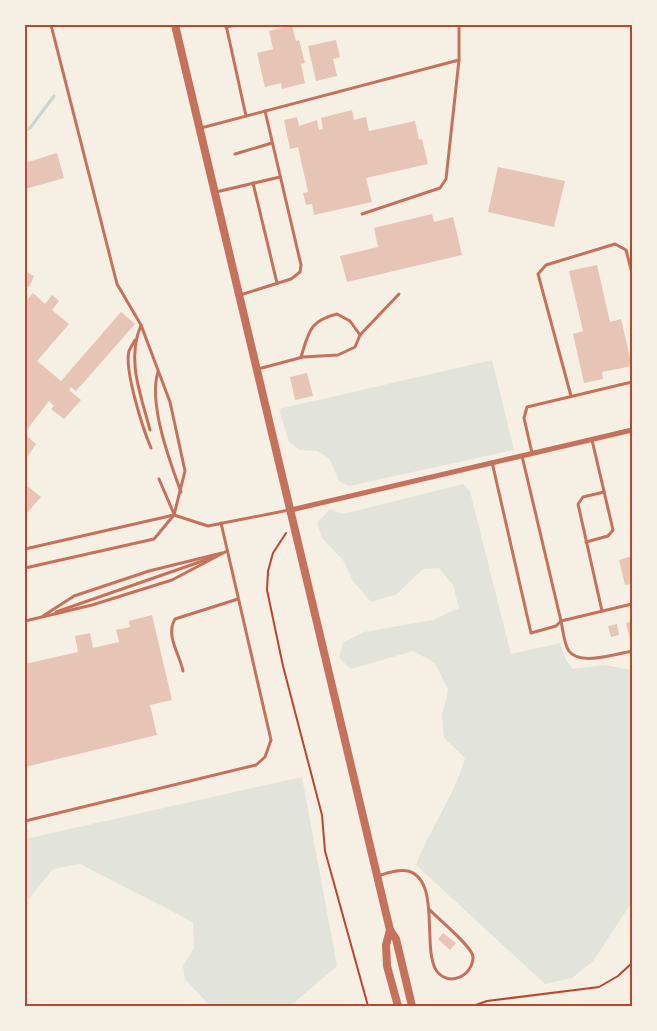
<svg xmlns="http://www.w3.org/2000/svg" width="657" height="1031" viewBox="0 0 657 1031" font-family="'IBM Plex Sans',sans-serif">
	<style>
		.green { fill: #e2e4dc }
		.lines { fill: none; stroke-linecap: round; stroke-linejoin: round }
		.stream { stroke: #c9d6d2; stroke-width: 3 }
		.building { fill: #e6c5b7 }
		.path { stroke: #b5482f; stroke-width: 2 }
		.service { stroke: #c5725c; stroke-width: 3 }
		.minor { stroke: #c5725c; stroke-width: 5 }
		.tertiary { stroke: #c5725c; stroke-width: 8 }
		.neatline { fill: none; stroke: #b5482f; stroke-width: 2 }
	</style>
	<rect width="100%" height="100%" fill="#f6efe4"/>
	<!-- green -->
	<g class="green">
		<polygon points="492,360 514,450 349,486 339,481 329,458 317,451 300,450 289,442 279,409"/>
		<path d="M463,484L470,491L511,654L560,643L566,660L573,669L604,665L632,670V902L593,961L572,978L545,984L416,865C430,828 455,795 465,758L444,738L442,716L448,690L435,663L413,651L351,669L339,658L343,643L364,632L433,620L459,608L453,585L439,568L423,569L397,594L371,602L353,581L343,560L322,538L317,523L330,509L343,514Z"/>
		<polygon points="302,777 337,966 296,1001 294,1006 210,1006 185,979 183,966 194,948 193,922 80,864 53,869 25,903 25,839"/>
	</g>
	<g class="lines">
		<!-- stream -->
		<polyline class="stream" points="25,131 30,128 54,96"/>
	</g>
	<!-- building -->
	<g class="building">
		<polygon points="292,25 296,41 299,40 305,63 301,64 305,83 282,89 281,83 265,87 257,53 273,49 269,31"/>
		<polygon points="336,40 340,57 333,59 337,76 316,81 308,46"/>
		<polygon points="352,110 354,120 366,117 369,131 415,121 419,140 422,139 428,164 366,178 372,202 314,215 312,204 306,205 303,193 308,192 298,147 290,149 284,120 297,117 299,126 317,120 319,130 323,129 321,118"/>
		<polygon points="57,153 64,178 25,189 25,163"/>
		<polygon points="498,167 565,181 554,227 488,212"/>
		<polygon points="432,214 434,222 453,217 462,255 347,282 340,256 378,247 374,228"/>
		<polygon points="597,265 610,322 621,319 632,366 602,372 603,379 584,383 573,334 583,331 569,271"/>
		<polygon points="25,271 34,276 29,287 25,286"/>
		<polygon points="33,293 45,304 52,295 59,301 52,310 69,324 37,361 61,381 121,312 135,324 76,391 71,387 69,390 81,400 64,419 51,409 54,406 49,401 25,432 25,302"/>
		<polygon points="307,373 313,396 295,400 290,377"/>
		<polygon points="25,434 36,444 25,460"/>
		<polygon points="25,484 41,497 25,515"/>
		<polygon points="632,556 632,584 625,585 619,560"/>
		<polygon points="152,615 172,700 150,705 157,735 25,767 25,664 78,652 75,636 90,633 93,648 119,642 116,630 130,627 129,621"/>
		<polygon points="632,621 632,644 631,644 626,623"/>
		<polygon points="617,624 619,635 611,637 608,626"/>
		<polygon points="443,933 456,943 450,950 438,939"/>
	</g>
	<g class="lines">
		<!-- path -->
		<g class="path">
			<polyline points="286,533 273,553 268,571 267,590 283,666 322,815 325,851 368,1006"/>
			<polyline points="473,1006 487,1001 599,987 618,976 632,963"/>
		</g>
		<!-- service -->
		<g class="service">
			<polyline points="226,25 246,116"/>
			<polyline points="226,27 236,25"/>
			<polyline points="201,128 459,60"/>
			<polyline points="235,154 272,143"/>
			<polyline points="253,183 277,283"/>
			<polyline points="216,192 280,177"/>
			<polyline points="362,214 440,188 446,179 459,60 459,25"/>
			<polyline points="240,295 291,279 300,272 301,265 265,111"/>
			<path d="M141,325C126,360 141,395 150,430"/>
			<path d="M135,340C133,344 130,348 129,351C124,370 143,429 151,448"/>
			<path d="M301,357C309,332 309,321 337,314L350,321L360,335"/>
			<polyline points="258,369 303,357 338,355 355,347 360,335 399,294"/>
			<path d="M158,372C148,403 170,462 181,492"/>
			<polyline points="571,396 538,274 546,265 615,244 626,250 632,273"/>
			<polyline points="532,453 524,418 527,407 632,382"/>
			<polyline points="522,456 561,621 632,604"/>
			<polyline points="492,462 531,633 556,626 561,621"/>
			<polyline points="159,479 174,514"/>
			<polyline points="586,542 608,536 613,530 592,440"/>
			<polyline points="25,549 174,515 208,526 289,510"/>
			<polyline points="25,568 154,539 174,515 185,471 170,402 141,325 117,284 51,25"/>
			<polyline points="602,611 578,504 583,497 604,492"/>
			<polyline points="56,612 211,558"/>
			<polyline points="43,616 74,596 149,571 222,553"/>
			<polyline points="25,621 92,605 172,580 227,551"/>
			<path d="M561,621C563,630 564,644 569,651C579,666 617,654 632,651"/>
			<path d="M183,671C180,655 165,635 175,619L238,599"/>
			<polyline points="25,821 256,765 265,757 271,740 221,523"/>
			<path d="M378,876C387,873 398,869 408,871C441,880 422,947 436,970C448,988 473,976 473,957C473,947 439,920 430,910"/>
		</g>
		<!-- minor -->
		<polyline class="minor" points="291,510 632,430"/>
		<!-- tertiary -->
		<g class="tertiary">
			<polyline points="175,25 390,930 396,939 412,1006"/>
			<polyline points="390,930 386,945 387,966 398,1006"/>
		</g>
	</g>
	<!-- border -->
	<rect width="657" height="1031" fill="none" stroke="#f6efe4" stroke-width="52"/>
	<rect x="26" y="26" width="605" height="979" class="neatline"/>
</svg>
